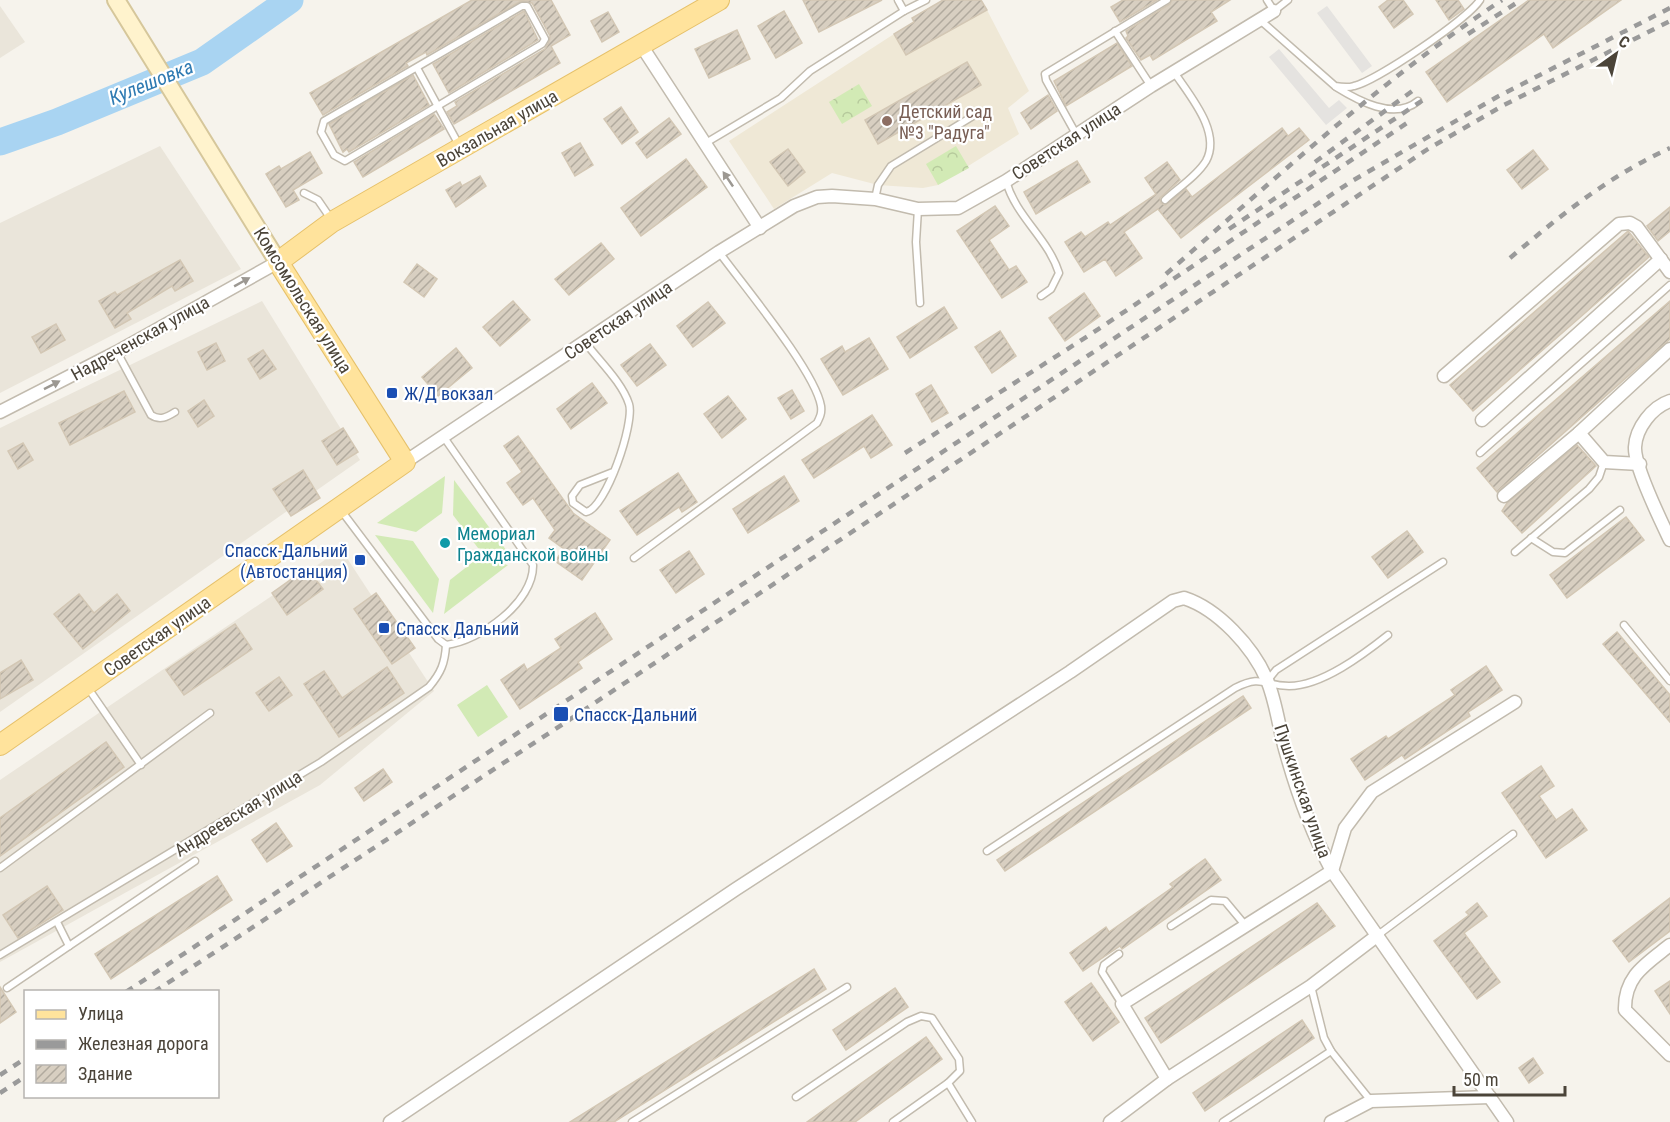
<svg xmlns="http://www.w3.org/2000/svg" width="1670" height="1122" viewBox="0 0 1670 1122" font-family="'Roboto Condensed',sans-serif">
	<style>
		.residential { fill: #eae5da }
		.education { fill: #efe8d6 }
		.grass { fill: #d2eab5 }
		.park { fill: url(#park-crowns) }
		.parking { fill: #e5e3e0 }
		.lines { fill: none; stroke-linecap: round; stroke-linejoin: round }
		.river { stroke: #a9d4f2; stroke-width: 27 }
		.building { fill: url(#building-hatch); stroke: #d3c7b4; stroke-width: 1.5 }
		.lane-casing { stroke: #c2bbae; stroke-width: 9 }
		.street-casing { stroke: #c2bbae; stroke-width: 15 }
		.secondary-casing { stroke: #d6c79b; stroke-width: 20 }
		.primary-casing { stroke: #e6c16a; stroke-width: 22 }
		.lane { stroke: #fff; stroke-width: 6 }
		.street { stroke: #fff; stroke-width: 12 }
		.secondary { stroke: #fff3cd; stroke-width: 16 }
		.primary { stroke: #ffe39c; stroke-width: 20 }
		.rail { stroke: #9a9a9a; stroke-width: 4.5; stroke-dasharray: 8 8; stroke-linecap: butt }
		.oneway { fill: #9c9892 }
		.education-dot { fill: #8d6e63; stroke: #fff; stroke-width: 2 }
		.transit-dot { fill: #1a4fb4; stroke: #fff; stroke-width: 2 }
		.culture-dot { fill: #0f9aa8; stroke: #fff; stroke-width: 2 }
		.labels { text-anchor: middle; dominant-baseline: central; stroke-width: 4.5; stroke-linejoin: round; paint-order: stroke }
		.education-label { font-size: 18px; fill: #785e54; stroke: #fff; text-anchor: start }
		.street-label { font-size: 18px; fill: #4b4439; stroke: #fff }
		.transit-label { font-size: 18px; fill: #164399; stroke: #fff; text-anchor: start }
		.culture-label { font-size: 18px; fill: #0d838f; stroke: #fff; text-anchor: start }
		.water-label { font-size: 20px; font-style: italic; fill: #2e7ab2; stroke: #fff }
	</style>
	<defs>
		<pattern id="park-crowns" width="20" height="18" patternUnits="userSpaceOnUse" patternTransform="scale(1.5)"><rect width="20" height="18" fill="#d2eab5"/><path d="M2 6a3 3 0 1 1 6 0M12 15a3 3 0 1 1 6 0" fill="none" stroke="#b6ca9c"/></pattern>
		<pattern id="building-hatch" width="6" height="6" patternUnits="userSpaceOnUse" patternTransform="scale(1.5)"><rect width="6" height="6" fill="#d8cfc1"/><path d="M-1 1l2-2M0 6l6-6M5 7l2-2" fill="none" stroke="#b1aa9e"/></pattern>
	</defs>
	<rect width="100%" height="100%" fill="#f6f3ec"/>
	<!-- residential -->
	<g class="residential">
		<polygon points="0,6 25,42 0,58"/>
		<polygon points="160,146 241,269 0,393 0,223"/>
		<polygon points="262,301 360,460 0,712 0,428"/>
		<polygon points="341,549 434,691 320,785 0,962 0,780"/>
	</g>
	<!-- education -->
	<polygon class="education" points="987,10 1029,91 1008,108 1019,134 938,185 923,188 878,185 832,173 774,209 729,141 894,34 906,55"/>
	<!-- grass -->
	<g class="grass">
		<polygon points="445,476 442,513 416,532 377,523"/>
		<polygon points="454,480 509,554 478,548 453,515"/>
		<polygon points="375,535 413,541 439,579 433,613"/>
		<polygon points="478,558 508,565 444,614 450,580"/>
		<polygon points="487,685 508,717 478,737 457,705"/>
	</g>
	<!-- park -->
	<g class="park">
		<polygon points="859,84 872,106 842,124 829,102"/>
		<polygon points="956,146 969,168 938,185 926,164"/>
	</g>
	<!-- parking -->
	<g class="parking">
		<polygon points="1327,6 1372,66 1362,73 1317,13"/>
		<polygon points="1279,49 1329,108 1339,100 1347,108 1326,125 1269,57"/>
	</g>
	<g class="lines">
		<!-- river -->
		<polyline class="river" points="0,142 57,122 202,62 290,0"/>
	</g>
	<!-- building -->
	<g class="building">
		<polygon points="472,0 551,0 570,35 551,46 560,63 454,124 447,112 457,106 455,102 545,49 549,42 550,36 532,3 521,1 427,55 426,52 406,63 408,66 323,115 310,93"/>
		<polygon points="803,0 882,0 819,32"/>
		<polygon points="943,0 981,0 987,10 906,55 894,34 914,22 912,18"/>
		<polygon points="1123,0 1157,0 1120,22 1111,7"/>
		<polygon points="1172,0 1230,0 1211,12 1217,21 1153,60 1150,55 1141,60 1126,38 1128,36 1126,31 1170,4"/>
		<polygon points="1388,0 1403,0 1413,14 1394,28 1379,7"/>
		<polygon points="1436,0 1458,0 1464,9 1449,20"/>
		<polygon points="1529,0 1621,0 1553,48 1544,34 1447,102 1426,72"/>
		<polygon points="524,11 538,40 449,93 433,64"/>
		<polygon points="784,11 802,43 776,58 758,26"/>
		<polygon points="608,12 619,32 602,42 591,21"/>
		<polygon points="737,30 750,59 709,78 695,49"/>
		<polygon points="1117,43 1132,66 1066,106 1054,81"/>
		<polygon points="967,62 981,85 878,144 865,120"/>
		<polygon points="413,75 429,105 349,152 347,149 343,152 329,124"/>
		<polygon points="1048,95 1057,111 1031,129 1021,113"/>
		<polygon points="621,107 638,132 622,144 604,119"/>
		<polygon points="434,114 444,129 363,177 354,162"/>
		<polygon points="669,118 681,134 647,158 636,143"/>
		<polygon points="1282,128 1288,136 1299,128 1309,140 1181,238 1158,209 1124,232 1142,258 1116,276 1105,259 1084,272 1065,242 1081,232 1085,237 1108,222 1110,225 1156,194 1145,178 1167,162 1180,180 1160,198 1161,203 1165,205 1186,189 1192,197"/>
		<polygon points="580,143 593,165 575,176 562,153"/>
		<polygon points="788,149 805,172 788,186 770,162"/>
		<polygon points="1533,150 1548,169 1522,189 1507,170"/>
		<polygon points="310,152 322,173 293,190 299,200 286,207 266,174 279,166 281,169"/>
		<polygon points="686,159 707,187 641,236 621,208"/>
		<polygon points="1077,161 1090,182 1036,214 1024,192"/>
		<polygon points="480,176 486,186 456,207 446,190 460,182 462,186"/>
		<polygon points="995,206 1009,226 989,240 1009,270 1016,266 1027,282 1002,298 957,231"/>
		<polygon points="1670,207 1670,231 1658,241 1647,226"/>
		<polygon points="1628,231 1649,257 1473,411 1450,385"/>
		<polygon points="601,243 614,259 569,295 555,279"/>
		<polygon points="180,260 193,281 175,291 172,286 127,313 131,319 115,328 99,301 115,292 117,295"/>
		<polygon points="417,264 437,279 424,297 404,282"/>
		<polygon points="1084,293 1100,316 1065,341 1049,318"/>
		<polygon points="513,301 530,320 500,346 483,327"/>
		<polygon points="1670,301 1670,339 1497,492 1477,468"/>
		<polygon points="708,302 725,323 693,347 677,326"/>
		<polygon points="944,307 957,328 910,358 897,337"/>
		<polygon points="56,324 65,340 41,353 32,337"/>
		<polygon points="1000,331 1016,356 992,373 975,347"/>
		<polygon points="869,338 888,369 843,395 821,359 842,346 845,352"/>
		<polygon points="216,343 225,361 207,370 198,352"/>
		<polygon points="650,344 666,365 637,386 621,365"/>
		<polygon points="456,348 472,368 438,396 422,377"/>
		<polygon points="263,350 276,369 260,379 248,359"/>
		<polygon points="592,383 607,403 571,429 557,409"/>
		<polygon points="931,385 948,413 932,422 916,394"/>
		<polygon points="792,390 804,411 791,419 778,398"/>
		<polygon points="124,391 135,412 70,445 59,423"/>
		<polygon points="728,396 746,419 722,438 704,414"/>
		<polygon points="204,400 214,416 198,427 188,411"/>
		<polygon points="872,415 892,445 871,458 864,446 814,478 802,460"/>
		<polygon points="343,428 358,452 337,465 322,441"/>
		<polygon points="518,436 573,513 610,540 582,580 555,561 564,549 549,538 555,530 533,498 523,505 507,483 522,472 504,446"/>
		<polygon points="23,443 33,460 18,469 8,451"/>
		<polygon points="1577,445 1596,466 1522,533 1502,511 1507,503"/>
		<polygon points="303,470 320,498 291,516 273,489"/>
		<polygon points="678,473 697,502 682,512 679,507 637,535 620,511"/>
		<polygon points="784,476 799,501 748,533 733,509"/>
		<polygon points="1626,517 1644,540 1567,598 1550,575"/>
		<polygon points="1407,531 1423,552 1388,578 1372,557"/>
		<polygon points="689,551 704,574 676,593 660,570"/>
		<polygon points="307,568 323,589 287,615 272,593"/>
		<polygon points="376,593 415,648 392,664 354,609"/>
		<polygon points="79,594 94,613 117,594 130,611 83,649 54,614"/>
		<polygon points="595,613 612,639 578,662 582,668 520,709 501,680 524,664 527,670 561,648 555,639"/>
		<polygon points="235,624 252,649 184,695 166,670"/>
		<polygon points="1617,632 1670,695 1670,722 1603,644"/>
		<polygon points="21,660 33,680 0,699 0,673"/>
		<polygon points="1486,666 1502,690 1468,712 1470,716 1405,759 1402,755 1365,780 1351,759 1386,736 1388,739 1455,695 1451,690"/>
		<polygon points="387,667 404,693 339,737 304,684 324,671 342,698"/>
		<polygon points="279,677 292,695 269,711 256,693"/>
		<polygon points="1243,696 1251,708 1005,871 997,860"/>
		<polygon points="106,742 124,767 0,856 0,818"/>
		<polygon points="1541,766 1554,786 1539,796 1556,820 1572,809 1587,830 1546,858 1502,793"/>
		<polygon points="383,769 392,782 364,801 355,788"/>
		<polygon points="276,823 292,846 267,862 252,840"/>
		<polygon points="1205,859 1221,880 1122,949 1120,946 1083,971 1070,953 1106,927 1109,932 1173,887 1170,884"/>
		<polygon points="217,876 232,900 111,979 95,954"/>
		<polygon points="47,886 63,910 18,938 3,915"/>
		<polygon points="1670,898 1670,931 1629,962 1613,941"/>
		<polygon points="1317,903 1335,926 1161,1043 1145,1018"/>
		<polygon points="1477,903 1487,916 1464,933 1500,982 1477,999 1434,941 1469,915 1466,912"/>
		<polygon points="814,969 826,989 614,1122 570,1122"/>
		<polygon points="1670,981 1670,1014 1655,991"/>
		<polygon points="1091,983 1119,1022 1093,1041 1065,1002"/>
		<polygon points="0,987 16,1012 0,1023"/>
		<polygon points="895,988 908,1007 846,1050 833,1030"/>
		<polygon points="1302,1020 1314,1038 1205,1111 1193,1093"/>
		<polygon points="926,1037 942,1059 855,1122 807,1122"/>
		<polygon points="1533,1058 1543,1073 1529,1083 1519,1068"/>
	</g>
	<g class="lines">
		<defs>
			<g id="lane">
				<polyline points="898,0 904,11 926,0"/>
				<polyline points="1267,0 1274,11 1288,0"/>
				<polygon points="522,6 527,6 545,39 542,44 345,161 334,155 321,132 324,121"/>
				<path d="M1260,20L1335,86C1341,87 1348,88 1354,86C1376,81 1468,19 1480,0"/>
				<polyline points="1115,31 1151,86"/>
				<polyline points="417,68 459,145"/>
				<path d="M1336,87C1357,100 1394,121 1418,101"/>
				<polyline points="1076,134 1046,80 1045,74 1167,0"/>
				<polyline points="704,144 781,98 810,71 904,11"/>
				<path d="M1006,181C1016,217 1048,238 1059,273L1051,289L1041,296"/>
				<polyline points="304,193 318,200 331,219"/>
				<polyline points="875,199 878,185 891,166 978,113"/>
				<path d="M1165,200C1178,188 1197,176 1206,161C1222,132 1189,95 1174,72"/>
				<polyline points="918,209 916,242 920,303"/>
				<path d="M585,342C599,361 622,382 629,404C635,422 606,509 586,512L573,503L572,496L580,485L613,472"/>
				<path d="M117,352L151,415C160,421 167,417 175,412"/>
				<polyline points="1480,453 1670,285"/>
				<path d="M340,509L438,639L446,645C480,641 534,602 533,565L443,436"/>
				<polyline points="1531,538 1553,552 1565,553 1620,510"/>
				<polyline points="1515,552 1589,489 1599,477 1604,462"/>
				<path d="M634,558L817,423C820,417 822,413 821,406C815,371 743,285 719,252"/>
				<polyline points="1624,625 1670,681"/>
				<polyline points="1268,680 1276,670 1443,562"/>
				<polyline points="88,688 141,765"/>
				<path d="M987,851L1235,688C1263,674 1263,686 1289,686C1322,686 1364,654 1388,635"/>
				<polyline points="0,868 210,713"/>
				<polyline points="1171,926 1211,900 1225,901 1245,925"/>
				<polyline points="1378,935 1513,834"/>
				<polyline points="69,946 195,861"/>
				<polyline points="1119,954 1104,965 1102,972 1122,1004"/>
				<path d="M0,955L321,762L429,687C441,673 445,663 446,645"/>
				<polyline points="1311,986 1324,1038 1331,1051 1371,1101"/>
				<polyline points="7,988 69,946 57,922"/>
				<polyline points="796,1097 907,1022 921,1016 932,1018 959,1059 960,1071 948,1083 972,1122"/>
				<polyline points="632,1122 847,987"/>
				<polyline points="893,1122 948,1083"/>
				<polyline points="1223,1122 1331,1051"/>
			</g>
			<g id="street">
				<polyline points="641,45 760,228"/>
				<polyline points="1444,376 1619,224 1630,223 1637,227 1670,272"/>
				<path d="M1670,401C1652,407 1636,428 1635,447C1634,466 1661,521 1670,540"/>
				<polyline points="0,412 117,352 278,262"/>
				<polyline points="1482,420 1661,259"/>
				<polyline points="1579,433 1670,349"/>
				<polyline points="405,462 719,252 794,206 817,197 832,196 875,199 918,209 958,208 1006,181 1151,86 1274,11"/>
				<polyline points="1504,496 1579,433 1604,462 1640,464"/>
				<path d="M1670,945C1646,964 1624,976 1625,1010L1670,1055"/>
				<polyline points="1167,1079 1311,986 1378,935"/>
				<path d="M390,1122L736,889L1070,672L1173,601L1184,598C1218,609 1253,647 1267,680C1277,704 1279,731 1287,756C1298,795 1313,835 1332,871L1507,1122"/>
				<polyline points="1110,1122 1167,1079 1122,1004 1332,871 1345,828 1372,792 1515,702"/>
				<polyline points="1331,1122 1371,1101 1490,1097"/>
			</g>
			<polyline id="secondary" points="116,0 278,262"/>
			<polyline id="primary" points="0,745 405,462 278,262 332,222 719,0"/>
		</defs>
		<!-- lane casing -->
		<use href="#lane" class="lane-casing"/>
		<!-- street casing -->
		<use href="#street" class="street-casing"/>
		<!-- secondary casing -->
		<use href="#secondary" class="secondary-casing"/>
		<!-- primary casing -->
		<use href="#primary" class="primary-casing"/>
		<!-- lane -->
		<use href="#lane" class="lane"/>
		<!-- street -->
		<use href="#street" class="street"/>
		<!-- secondary -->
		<use href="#secondary" class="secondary"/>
		<!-- primary -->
		<use href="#primary" class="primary"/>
		<!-- rail -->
		<g class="rail">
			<polyline points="1468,34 1521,0"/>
			<polyline points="1315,162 1415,89"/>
			<polyline points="1229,229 1423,100"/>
			<path d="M1510,258C1561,215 1609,176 1670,148"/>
			<path d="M1166,274C1275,179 1381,80 1502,0"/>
			<polyline points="905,453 1091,334 1407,123"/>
			<polyline points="126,992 1352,181 1497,97 1670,8"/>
			<polyline points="154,992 566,722 1428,149 1504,105 1670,21"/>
			<polyline points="0,1075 26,1058"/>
			<polyline points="0,1093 26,1076"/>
		</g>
	</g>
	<!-- one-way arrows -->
	<defs><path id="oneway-solid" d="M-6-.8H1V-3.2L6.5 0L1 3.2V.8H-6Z" transform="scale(1.5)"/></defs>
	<g class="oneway">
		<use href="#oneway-solid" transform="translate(728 179) rotate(-124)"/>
		<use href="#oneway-solid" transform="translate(242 282) rotate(-29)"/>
		<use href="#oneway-solid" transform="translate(52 385) rotate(-27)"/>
	</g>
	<!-- markers -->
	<circle class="education-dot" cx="887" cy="121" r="6"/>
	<g class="transit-dot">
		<rect x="386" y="387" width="12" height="12" rx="3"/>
		<rect x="354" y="554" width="12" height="12" rx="3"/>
		<rect x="378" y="622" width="12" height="12" rx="3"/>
		<rect x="553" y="706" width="16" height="16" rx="3"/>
	</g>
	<circle class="culture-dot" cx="445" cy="543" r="6"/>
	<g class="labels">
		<!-- education labels -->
		<g class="education-label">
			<text x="899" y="111">Детский сад<tspan x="899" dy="21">№3 "Радуга"</tspan></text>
		</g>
		<!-- street labels -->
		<g class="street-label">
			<text transform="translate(497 128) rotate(-30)">Вокзальная улица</text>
			<text transform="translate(1066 141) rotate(-33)">Советская улица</text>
			<text transform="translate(303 300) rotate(58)">Комсомольская улица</text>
			<text transform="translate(618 320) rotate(-34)">Советская улица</text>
			<text transform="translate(140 338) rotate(-29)">Надреченская улица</text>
			<text transform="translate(157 636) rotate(-35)">Советская улица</text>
			<text transform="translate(1303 791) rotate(71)">Пушкинская улица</text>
			<text transform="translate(238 813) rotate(-32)">Андреевская улица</text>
		</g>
		<!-- transit labels -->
		<g class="transit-label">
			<text x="404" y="393">Ж/Д вокзал</text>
			<text x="348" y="550" text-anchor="end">Спасск-Дальний<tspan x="348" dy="21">(Автостанция)</tspan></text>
			<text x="396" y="628">Спасск Дальний</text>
			<text x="574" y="714">Спасск-Дальний</text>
		</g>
		<!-- culture labels -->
		<g class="culture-label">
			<text x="457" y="533">Мемориал<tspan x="457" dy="21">Гражданской войны</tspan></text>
		</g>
		<!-- water labels -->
		<g class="water-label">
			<text transform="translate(151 82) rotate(-22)">Кулешовка</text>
		</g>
	</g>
	<!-- legend -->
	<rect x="24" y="990" width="195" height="108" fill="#ffffff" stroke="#b7b4b0" stroke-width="1.5"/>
	<rect x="36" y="1010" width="30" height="9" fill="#ffe39c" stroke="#b7b4b0" stroke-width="1.5"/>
	<text x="78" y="1020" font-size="18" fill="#4b4439">Улица</text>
	<rect x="36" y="1040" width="30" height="9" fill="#9a9a9a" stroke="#b7b4b0" stroke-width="1.5"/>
	<text x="78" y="1050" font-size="18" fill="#4b4439">Железная дорога</text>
	<rect x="36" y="1065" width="30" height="18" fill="url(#building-hatch)" stroke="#b7b4b0" stroke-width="1.5"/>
	<text x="78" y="1080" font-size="18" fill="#4b4439">Здание</text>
	<!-- north arrow -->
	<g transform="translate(1616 54) rotate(34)" stroke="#ffffff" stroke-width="4.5" paint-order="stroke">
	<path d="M0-4.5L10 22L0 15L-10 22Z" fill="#4b4439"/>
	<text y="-9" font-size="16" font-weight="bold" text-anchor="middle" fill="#4b4439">С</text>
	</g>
	<!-- scale -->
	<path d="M1454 1086v9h111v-9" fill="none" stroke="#4b4439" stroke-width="3"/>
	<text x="1463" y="1086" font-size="18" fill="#4b4439" stroke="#ffffff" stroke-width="4.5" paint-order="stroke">50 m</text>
</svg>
